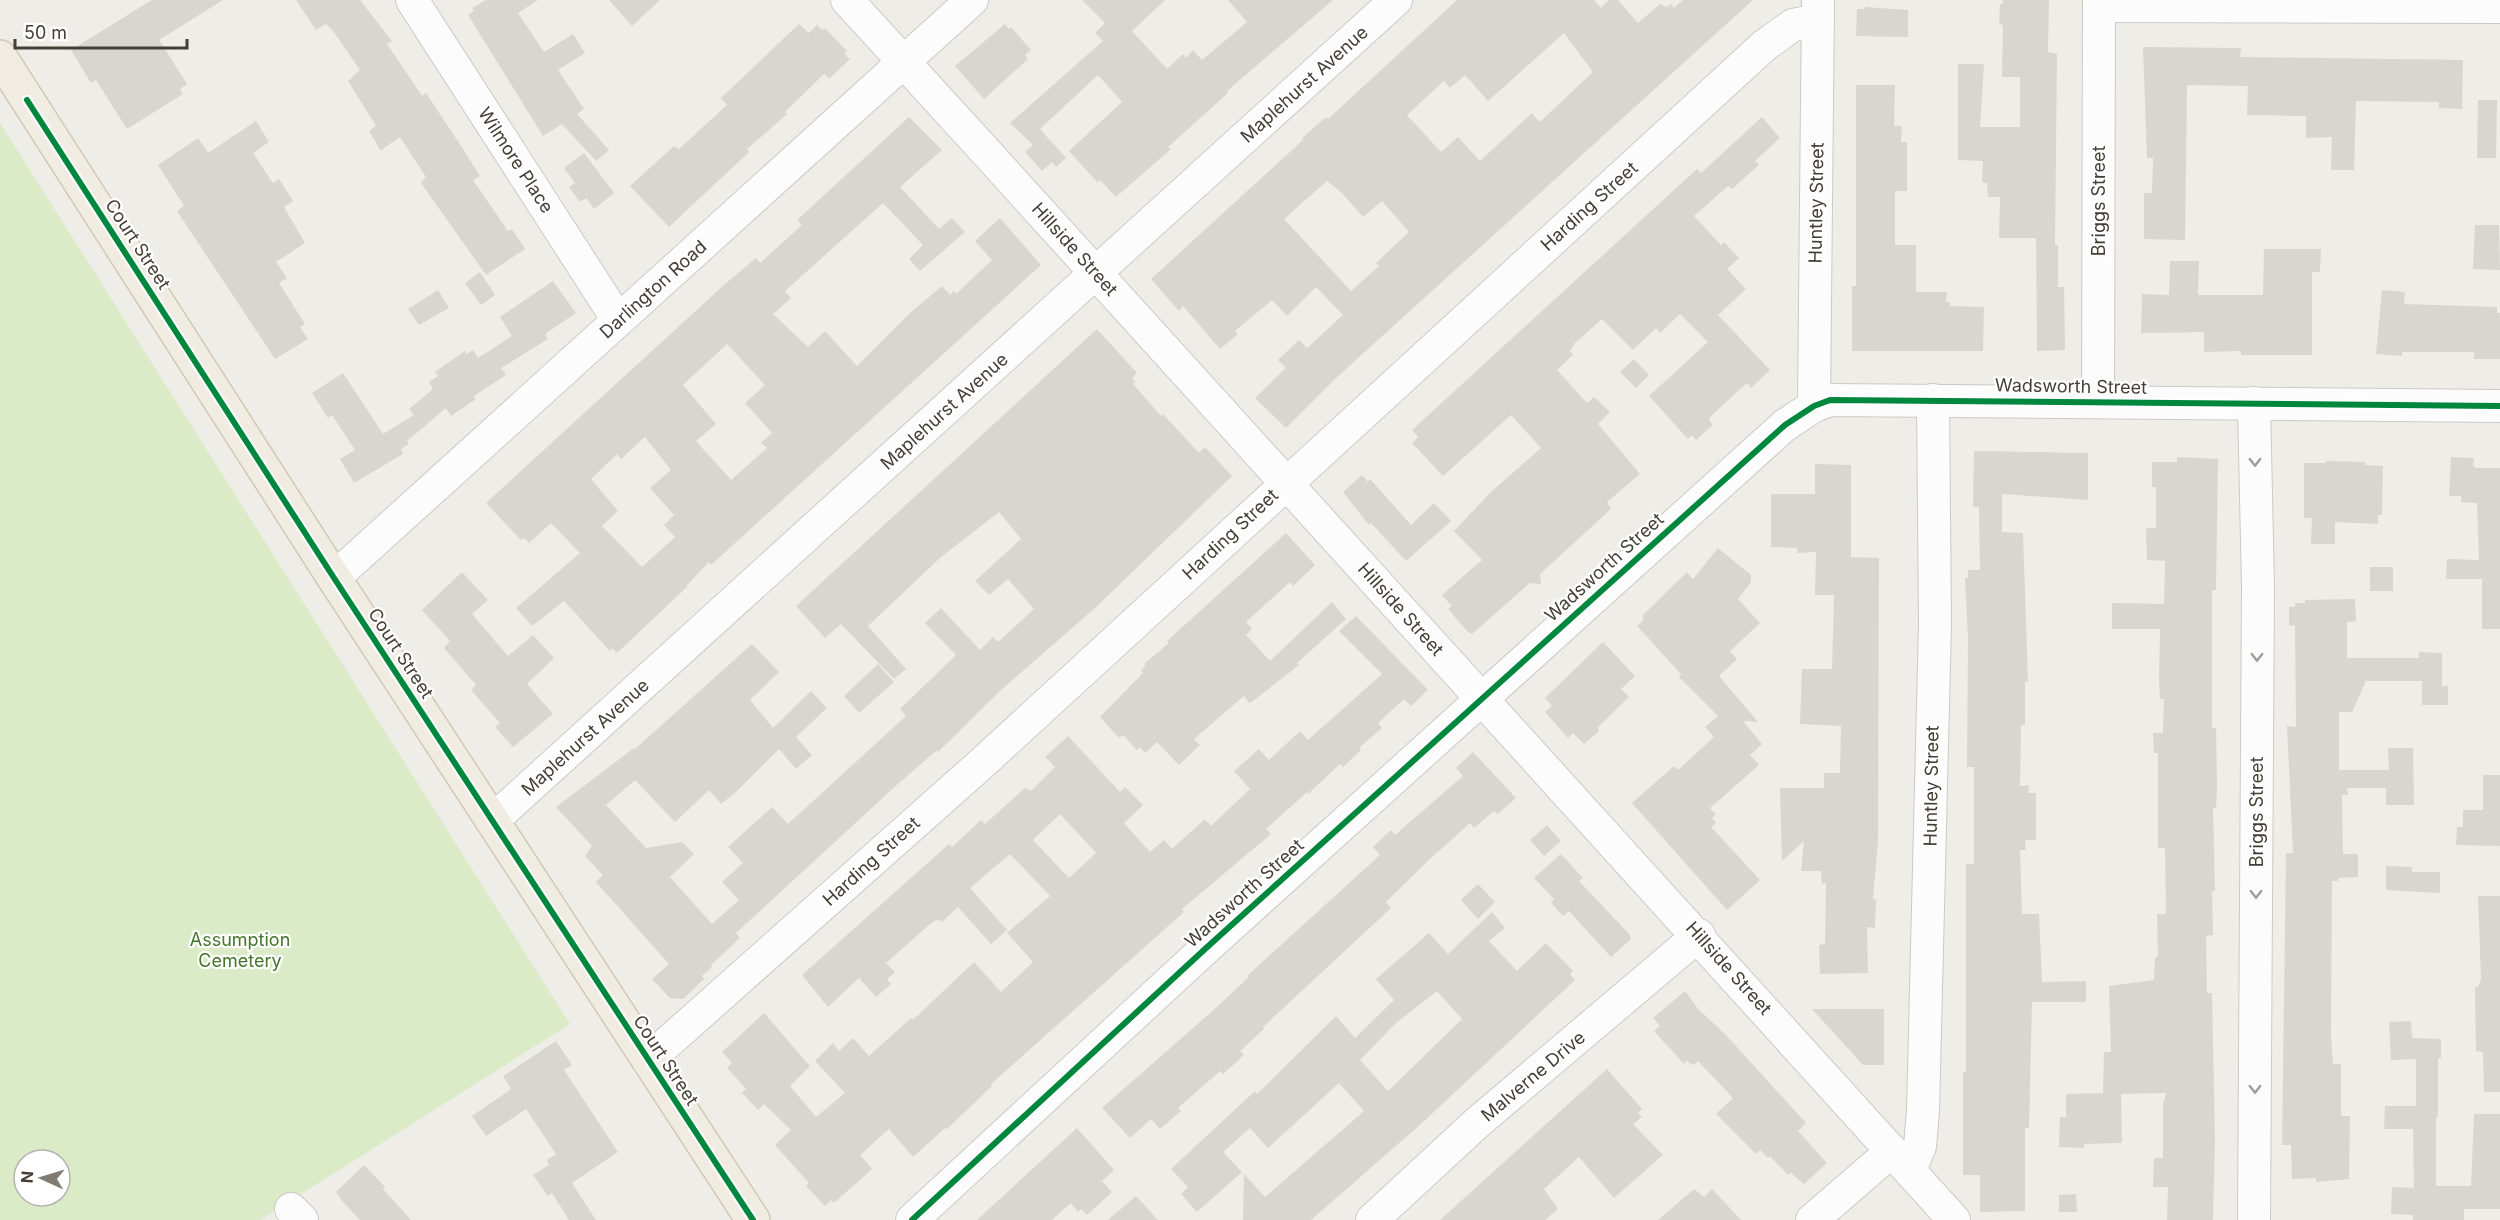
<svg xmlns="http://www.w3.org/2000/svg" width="2500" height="1220" viewBox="0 0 2500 1220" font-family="Inter,sans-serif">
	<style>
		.green { fill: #dbeac7; fill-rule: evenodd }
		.building { fill: #d8d6d0; fill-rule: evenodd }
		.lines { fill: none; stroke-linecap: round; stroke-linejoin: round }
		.minor-casing { stroke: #cccac5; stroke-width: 34 }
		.major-casing { stroke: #d1c9b5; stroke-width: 36 }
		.minor { stroke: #fcfcfc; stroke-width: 32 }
		.major { stroke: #f1ece2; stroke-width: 33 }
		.cycleway-casing { stroke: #fff; stroke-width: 10 }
		.cycleway { stroke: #00873e; stroke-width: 6 }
		.oneway { stroke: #a09d98 }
		.labels { text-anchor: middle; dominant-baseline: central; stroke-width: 4.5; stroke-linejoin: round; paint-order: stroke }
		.street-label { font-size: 18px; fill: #443e34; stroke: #fff }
		.park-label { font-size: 18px; fill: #447528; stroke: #fff }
	</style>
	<rect width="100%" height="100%" fill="#eeede8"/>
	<!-- green -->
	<path class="green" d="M0,123L570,1024L260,1220H0ZM24,1160H60V1196H24Z"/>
	<!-- building -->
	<g class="building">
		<polygon points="152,0 223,0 159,40 187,84 180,89 183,94 127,129 96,80 91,83 71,50"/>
		<polygon points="296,0 360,0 392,41 387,44 422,96 426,93 461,146 480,176 473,180 508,231 512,229 525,249 486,275 421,183 426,177 400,137 381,150 379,148 369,131 376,126 348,81 360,70 333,31 326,24 316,30"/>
		<polygon points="486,0 538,0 518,13 544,52 573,34 585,53 558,70 584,109 577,114 609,150 596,161 562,124 543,136 468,15 474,11 472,8"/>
		<polygon points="609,0 660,0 632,26"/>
		<polygon points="1082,0 1165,0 1132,31 1167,69 1183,54 1186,58 1193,50 1202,60 1247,22 1228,0 1333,0 1227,91 1228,93 1168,147 1171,149 1116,197 1100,180 1097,182 1069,151 1122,102 1098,75 1040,129 1066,158 1056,167 1052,162 1042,171 1025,152 1033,145 1010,123 1103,41 1095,33 1105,23"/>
		<path d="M1457,0H1594L1601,8L1609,0H1618L1638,23L1660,4L1667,7L1671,4L1674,8L1683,0H1753L1336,378L1286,428L1255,398L1286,368L1278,360L1299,340L1307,348L1343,315L1316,287L1287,316L1272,300L1235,331L1238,334L1220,349L1183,306L1179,311L1151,279L1303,140L1302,138L1326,117L1328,119ZM1564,33L1593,72L1544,118L1539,122L1532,113L1480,161L1458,137L1441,152L1407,115L1444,81L1450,88L1465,75L1488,101ZM1327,181L1342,193L1363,217L1382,201L1409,232L1376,263L1379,266L1351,291L1284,219Z"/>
		<polygon points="2003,0 2049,0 2048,52 2057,54 2055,245 2058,245 2058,287 2064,287 2065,350 2037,351 2036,238 1999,238 2000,197 1988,197 1987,183 1982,182 1983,161 1958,160 1958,64 1984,64 1980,127 2020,127 2020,77 2002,77 2003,26 1999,22 2000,4 2003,4"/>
		<polygon points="1865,7 1908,10 1908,37 1856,36 1857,9 1865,9"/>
		<polygon points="799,24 809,33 817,25 822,30 825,28 847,51 844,54 850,59 829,79 824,74 785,112 787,114 747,149 749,152 669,227 630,186 674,146 679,149 727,105 721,98"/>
		<polygon points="1005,24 1009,29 1011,27 1031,50 1025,55 1028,59 984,99 955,66"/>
		<polygon points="2143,47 2241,48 2240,57 2463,60 2462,109 2439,108 2439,102 2356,101 2354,170 2331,170 2332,137 2306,138 2306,116 2247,115 2248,86 2187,85 2185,240 2144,239 2144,193 2152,193 2153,158 2147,158"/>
		<polygon points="1856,85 1895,85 1894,126 1902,126 1901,142 1907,142 1907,191 1895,191 1895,245 1916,245 1916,292 1947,292 1946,302 1950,302 1950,306 1984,307 1983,351 1852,351 1852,286 1856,286"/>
		<polygon points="2478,100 2497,100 2496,158 2477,158"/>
		<path d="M909,117L942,150L900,187L939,229L952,218L965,232L920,271L909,259L923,245L883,203L785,291L791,298L773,314L808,347L825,331L857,366L911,312L942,286L950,295L954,291L956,294L992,260L975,241L1000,218L1041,265L711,565L709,562L687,585V587L617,653L612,648L610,651L564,601L532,626L516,608L580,553L551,523L529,543L524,538L521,540L486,503L724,285L756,258L760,263L802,225L797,220ZM727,344L765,385L745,403L772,433L761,443L767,448L731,480L696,441L716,424L683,385ZM645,437L671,470L650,488L674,515L664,525L675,537L642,567L602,526L618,511L591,479L617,454L621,459Z"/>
		<polygon points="1762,117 1780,138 1755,161 1759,165 1732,189 1728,186 1694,216 1721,245 1724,242 1739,258 1727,269 1746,289 1718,315 1770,370 1751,388 1747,383 1711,416 1709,420 1713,425 1696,440 1692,435 1688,439 1649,396 1708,342 1680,314 1660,333 1656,328 1633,350 1602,319 1575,343 1570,351 1573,355 1557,370 1587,403 1594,397 1610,412 1598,424 1640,474 1607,502 1611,509 1540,574 1541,584 1530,583 1472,634 1468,632 1448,609 1452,606 1442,595 1482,560 1454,531 1491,492 1541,448 1511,415 1443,476 1412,443 1418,437 1412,430 1697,169 1701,173"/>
		<polygon points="256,121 269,142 253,153 273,183 279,179 293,201 284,207 305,243 276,262 287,278 279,283 305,324 300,327 308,339 275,359 177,211 184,206 158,165 198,138 208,153"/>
		<polygon points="584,153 614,193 594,209 586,198 580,202 569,187 575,183 564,168"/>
		<polygon points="2475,225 2499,225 2500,270 2473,269"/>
		<polygon points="2264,249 2321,249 2320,272 2312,272 2312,355 2241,355 2241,351 2204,352 2204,332 2141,333 2142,294 2169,295 2170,261 2199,261 2198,295 2263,295"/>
		<polygon points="480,272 495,295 481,305 465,283"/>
		<polygon points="553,281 576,313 545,334 548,339 501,368 506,375 474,396 476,399 451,416 446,408 407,441 409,444 401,449 403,454 354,483 340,459 355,450 332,415 328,418 312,393 343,373 383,434 414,415 409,409 433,389 429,382 438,376 435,372 465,351 466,354 473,350 478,358 512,336 500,317"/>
		<polygon points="438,290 449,308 419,325 408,309"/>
		<polygon points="2382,290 2405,292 2404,304 2497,307 2497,313 2500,313 2500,359 2474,359 2474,352 2402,352 2402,356 2376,354"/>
		<polygon points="1097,329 1137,373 1132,378 1136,382 1133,384 1161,416 1163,414 1199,453 1205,447 1232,476 1095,608 1001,690 938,752 937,750 899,783 736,933 740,938 711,965 712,967 702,976 704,979 683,999 670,998 652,979 669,964 596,882 603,875 585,856 592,846 556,807 634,748 635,749 752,644 779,672 750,700 773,728 811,691 827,708 796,737 812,755 796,769 779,749 736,792 721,804 709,790 675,822 635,780 606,805 646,848 682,842 694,854 670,877 712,924 739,900 722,882 743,863 728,847 772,807 788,824 906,716 900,709 956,655 925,623 941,608 980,650 993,637 998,642 1034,609 1008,579 989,595 975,581 1021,539 999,512 941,557 868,626 906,669 894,679 841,624 825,638 796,606"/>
		<polygon points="1634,359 1649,375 1636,388 1620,372"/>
		<polygon points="1974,451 2088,453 2088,500 2002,494 2002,532 2023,533 2028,682 2025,682 2025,725 2021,725 2020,786 2029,785 2028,793 2036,793 2036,840 2025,840 2026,850 2020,850 2022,914 2039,914 2042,982 2086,981 2086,1002 2032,1002 2029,1128 2025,1128 2025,1211 1980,1212 1980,1175 1963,1175 1963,1072 1966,1072 1966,864 1974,864 1974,767 1967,767 1968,639 1965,578 1968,578 1968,570 1980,570 1979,507 1973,507"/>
		<polygon points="2177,457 2218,459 2216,590 2212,590 2212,728 2216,728 2217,787 2216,808 2213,808 2215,891 2212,891 2213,935 2206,936 2207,993 2212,993 2215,1140 2213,1220 2167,1220 2168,1187 2153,1187 2154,1158 2163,1158 2163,1104 2166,1093 2121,1094 2122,1143 2084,1144 2084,1148 2059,1147 2060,1117 2066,1117 2066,1094 2103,1093 2104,1052 2111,1052 2109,986 2154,980 2155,957 2158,957 2157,914 2166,914 2165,848 2158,848 2158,753 2154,753 2153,733 2163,733 2164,699 2160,699 2159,680 2160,629 2112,629 2112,603 2164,604 2165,561 2147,560 2146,528 2156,528 2156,487 2152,487 2152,462 2177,462"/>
		<polygon points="2451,457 2474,458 2473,466 2476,468 2500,468 2500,629 2482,629 2482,579 2446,579 2447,559 2479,560 2477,503 2461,502 2461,496 2449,496"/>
		<polygon points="2326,461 2365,462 2365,465 2383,466 2382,515 2378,515 2378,524 2335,522 2335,544 2311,544 2312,518 2304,518 2304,463 2326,463"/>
		<polygon points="1815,464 1851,465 1851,557 1879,558 1878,841 1873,899 1876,899 1875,928 1867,927 1868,973 1820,974 1819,945 1825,944 1826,883 1822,884 1821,871 1801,871 1804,841 1782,861 1780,788 1824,788 1824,773 1840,773 1841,726 1800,724 1802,669 1832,669 1834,595 1815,595 1816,552 1797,553 1797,548 1771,547 1771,494 1815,494"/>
		<polygon points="1362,475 1368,482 1370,479 1411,525 1434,503 1451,521 1406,561 1371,523 1369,525 1343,492"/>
		<polygon points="1286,533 1315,565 1293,586 1290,582 1246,622 1252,629 1246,635 1270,661 1332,602 1346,619 1297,663 1299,665 1253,701 1249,703 1244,696 1194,739 1200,745 1179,765 1157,742 1145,753 1140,747 1137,750 1123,735 1119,738 1100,717 1143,673 1141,670 1146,666 1144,664 1169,643 1167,641"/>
		<polygon points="1718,548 1751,575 1751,582 1738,599 1760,623 1730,651 1737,659 1719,676 1758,722 1743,721 1762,744 1750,755 1759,765 1710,808 1716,814 1712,818 1716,823 1711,827 1760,880 1727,910 1632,803 1674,766 1678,770 1714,737 1705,727 1718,716 1679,677 1681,674 1637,626 1644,619 1642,616 1687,572 1693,579"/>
		<rect x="2370" y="567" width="23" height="24"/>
		<polygon points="462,572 488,600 472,614 508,656 533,635 554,658 527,684 553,714 513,747 495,727 500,723 471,690 476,685 444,648 450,641 422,610"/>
		<polygon points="2355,599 2356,621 2347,622 2347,658 2419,658 2419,652 2442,653 2442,686 2448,686 2448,705 2422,705 2422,681 2366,681 2352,712 2339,712 2339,770 2389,770 2388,748 2413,748 2414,805 2386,805 2386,788 2347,788 2348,795 2342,795 2343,854 2358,854 2358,877 2338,878 2338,881 2332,881 2331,1036 2333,1064 2341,1064 2341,1116 2350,1116 2349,1179 2316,1182 2316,1178 2292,1179 2291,1145 2282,1145 2286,853 2293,853 2287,726 2296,727 2295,625 2289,626 2289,607 2295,607 2295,603 2305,603 2305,600"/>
		<path d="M1356,616L1428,690L1411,706L1404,699L1378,723L1382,728L1359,748L1361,750L1343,767L1340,764L1308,794L1307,792L1266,829L1271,834L1182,909L1184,912L991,1084L992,1086L947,1129L945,1128L913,1157L889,1129L860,1155L872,1169L834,1203L831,1200L825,1206L806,1186L809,1183L775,1145L791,1130L764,1104L758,1110L742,1093L746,1089L727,1068L732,1063L722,1052L764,1013L810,1066L790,1086L816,1117L845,1093L815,1061L833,1043L839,1051L853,1038L869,1056L911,1018L913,1020L974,962L1001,992L1033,962L1007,933L1050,896L1010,854L970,888L1007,930L991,944L958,907L942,922L938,919L929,925L886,963L895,972L887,979L891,984L876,997L859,978L828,1007L802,975L949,844L952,847L981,820L985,824L1025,788L1031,791L1055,767L1045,757L1068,736L1120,792L1125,787L1143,805L1124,823L1150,852L1164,840L1172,849L1205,819L1211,826L1250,789L1234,771L1259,749L1269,760L1300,731L1308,740L1382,674L1339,631ZM1060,814L1096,853L1069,878L1033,840Z"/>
		<polygon points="1603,642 1635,676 1621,689 1629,697 1598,727 1599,731 1584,744 1573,733 1568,738 1545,712 1552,706 1545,698"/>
		<polygon points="878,664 894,682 859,713 844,696"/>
		<polygon points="1473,752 1516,798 1498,814 1494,811 1474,828 1470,823 1432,857 1386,902 1391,908 1263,1027 1264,1029 1240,1051 1244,1055 1223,1074 1220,1071 1178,1108 1181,1111 1160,1129 1151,1119 1130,1138 1102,1108 1218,1006 1249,977 1247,976 1380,855 1373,847 1391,830 1395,835 1463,776 1456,768"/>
		<polygon points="2483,775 2500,775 2500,846 2456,845 2457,827 2463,827 2463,810 2483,810"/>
		<polygon points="1547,825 1561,841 1544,856 1530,840"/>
		<polygon points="1561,854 1583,878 1579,881 1630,935 1631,939 1611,957 1569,911 1563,916 1551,903 1554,899 1534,878"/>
		<polygon points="2386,866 2412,867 2412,872 2440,872 2440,893 2386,890"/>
		<polygon points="1478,884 1495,902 1478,919 1461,900"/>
		<polygon points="2478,896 2500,896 2500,1092 2484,1092 2483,1052 2476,1051 2475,987 2478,987 2481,979"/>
		<path d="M1492,912L1505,928L1489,941L1517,971L1546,943L1573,971L1570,974L1575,980L1421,1124L1311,1220H1243L1244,1174L1265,1197L1364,1111L1339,1083L1268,1148L1250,1128L1223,1152L1242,1172L1197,1212L1181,1194L1188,1187L1171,1169L1255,1091L1257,1094L1336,1016L1355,1038L1394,1000L1376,979L1429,933L1448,954ZM1437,991L1462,1019L1388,1091L1360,1060L1396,1023Z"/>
		<polygon points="1685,991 1698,1009 1725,1034 1806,1123 1798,1131 1827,1163 1804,1184 1791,1173 1788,1175 1770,1156 1768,1158 1760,1150 1756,1154 1716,1114 1733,1098 1698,1061 1694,1065 1686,1061 1684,1064 1654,1031 1660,1026 1653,1018"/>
		<polygon points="1812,1009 1884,1009 1884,1065 1863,1065"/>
		<polygon points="2411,1021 2412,1038 2441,1039 2441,1058 2438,1058 2438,1117 2436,1118 2436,1186 2471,1186 2474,1114 2500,1114 2500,1209 2464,1209 2464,1220 2413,1220 2413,1215 2391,1214 2392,1187 2414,1188 2413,1129 2384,1129 2385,1106 2416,1106 2416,1059 2391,1060 2389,1022"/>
		<polygon points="556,1041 572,1065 564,1070 618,1152 572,1183 596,1220 569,1220 552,1193 548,1196 533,1175 549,1165 547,1160 556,1154 526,1109 486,1136 472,1116 511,1089 503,1076"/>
		<polygon points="1607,1069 1642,1109 1638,1113 1642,1117 1633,1124 1663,1155 1647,1169 1614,1198 1579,1157 1544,1189 1558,1209 1545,1220 1440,1220"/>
		<polygon points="1077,1128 1114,1170 1102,1181 1112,1192 1087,1215 1081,1209 1078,1212 1071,1203 1052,1220 977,1220"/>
		<polygon points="364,1165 385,1187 383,1189 411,1220 360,1220 343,1202 336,1192"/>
		<polygon points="1694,1189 1704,1197 1712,1189 1741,1220 1658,1220"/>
		<polygon points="2076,1194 2077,1212 2059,1212 2059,1195"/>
		<polygon points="1136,1196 1158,1220 1108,1220"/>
	</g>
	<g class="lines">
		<defs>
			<g id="minor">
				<polyline points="412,0 618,320"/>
				<path d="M847,0C1218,405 1588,811 1954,1220"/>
				<polyline points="2099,6 2500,7"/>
				<polyline points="2098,402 2099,0"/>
				<polyline points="1814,406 1818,0"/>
				<polyline points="334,578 972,0"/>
				<polyline points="492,821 1396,0"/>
				<polyline points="648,1060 980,765 1765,45 1793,25 1818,20"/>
				<polyline points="1910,1170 1920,1146 1923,1111 1935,624 1933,400"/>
				<polyline points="291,1209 302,1220"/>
				<polyline points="912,1220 1205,949 1785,425 1814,406 1830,400 2500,406"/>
				<polyline points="1372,1220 1478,1122 1699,935"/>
				<polyline points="1812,1220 1892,1151"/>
				<polyline points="2254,1220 2258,588 2254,403"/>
			</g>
			<polyline id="major" points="0,57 334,578 753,1220"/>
		</defs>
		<!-- minor casing -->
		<use href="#minor" class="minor-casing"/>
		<!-- major casing -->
		<use href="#major" class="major-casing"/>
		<!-- minor -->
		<use href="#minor" class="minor"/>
		<!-- major -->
		<use href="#major" class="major"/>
		<defs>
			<g id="cycleway">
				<polyline points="27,100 334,578 753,1220"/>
				<polyline points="912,1220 1205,949 1785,425 1814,406 1830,400 2500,406"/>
			</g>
		</defs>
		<!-- cycleway casing -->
		<use href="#cycleway" class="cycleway-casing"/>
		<!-- cycleway -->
		<use href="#cycleway" class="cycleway"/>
	</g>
	<!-- one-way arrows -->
	<defs><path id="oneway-chevron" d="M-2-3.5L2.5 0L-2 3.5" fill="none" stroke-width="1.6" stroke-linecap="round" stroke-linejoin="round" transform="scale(1.5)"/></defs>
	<g class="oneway">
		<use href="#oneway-chevron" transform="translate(2255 462) rotate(89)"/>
		<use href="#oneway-chevron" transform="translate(2257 657) rotate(90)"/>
		<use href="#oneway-chevron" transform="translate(2256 894) rotate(90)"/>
		<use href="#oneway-chevron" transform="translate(2255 1089) rotate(90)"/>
	</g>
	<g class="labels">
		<!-- street labels -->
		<g class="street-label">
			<text transform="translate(1304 84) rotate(-42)">Maplehurst Avenue</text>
			<text transform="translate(516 160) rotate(57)">Wilmore Place</text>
			<text transform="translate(2098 201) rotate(-90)">Briggs Street</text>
			<text transform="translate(1816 203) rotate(-89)">Huntley Street</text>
			<text transform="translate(1589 206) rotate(-42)">Harding Street</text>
			<text transform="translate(138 244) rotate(57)">Court Street</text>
			<text transform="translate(1075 249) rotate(48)">Hillside Street</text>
			<text transform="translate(653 289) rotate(-42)">Darlington Road</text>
			<text transform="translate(2071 386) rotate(1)">Wadsworth Street</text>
			<text transform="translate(944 411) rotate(-42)">Maplehurst Avenue</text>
			<text transform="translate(1230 534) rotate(-43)">Harding Street</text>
			<text transform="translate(1604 567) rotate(-42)">Wadsworth Street</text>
			<text transform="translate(1401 609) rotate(48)">Hillside Street</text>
			<text transform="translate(401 653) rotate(57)">Court Street</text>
			<text transform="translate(585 737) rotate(-42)">Maplehurst Avenue</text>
			<text transform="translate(1931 786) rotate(-89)">Huntley Street</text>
			<text transform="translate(2256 812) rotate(-90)">Briggs Street</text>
			<text transform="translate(871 861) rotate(-42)">Harding Street</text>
			<text transform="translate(1244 893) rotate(-42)">Wadsworth Street</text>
			<text transform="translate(1729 968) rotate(48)">Hillside Street</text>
			<text transform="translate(666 1060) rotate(57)">Court Street</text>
			<text transform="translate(1533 1076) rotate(-40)">Malverne Drive</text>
		</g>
		<!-- park labels -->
		<g class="park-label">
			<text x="240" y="939">Assumption<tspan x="240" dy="21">Cemetery</tspan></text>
		</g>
	</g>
	<!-- north arrow -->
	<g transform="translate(42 1178) rotate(274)"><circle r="28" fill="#ffffff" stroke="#b4b2ae" stroke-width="1.5"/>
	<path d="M0-4.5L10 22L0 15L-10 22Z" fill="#807b73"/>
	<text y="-9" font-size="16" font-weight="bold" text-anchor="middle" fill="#443e34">N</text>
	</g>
	<!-- scale -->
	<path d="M15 39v9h172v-9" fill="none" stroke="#443e34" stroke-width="3"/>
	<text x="24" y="39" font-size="18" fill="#443e34" stroke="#ffffff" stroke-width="4.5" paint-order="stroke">50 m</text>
</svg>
